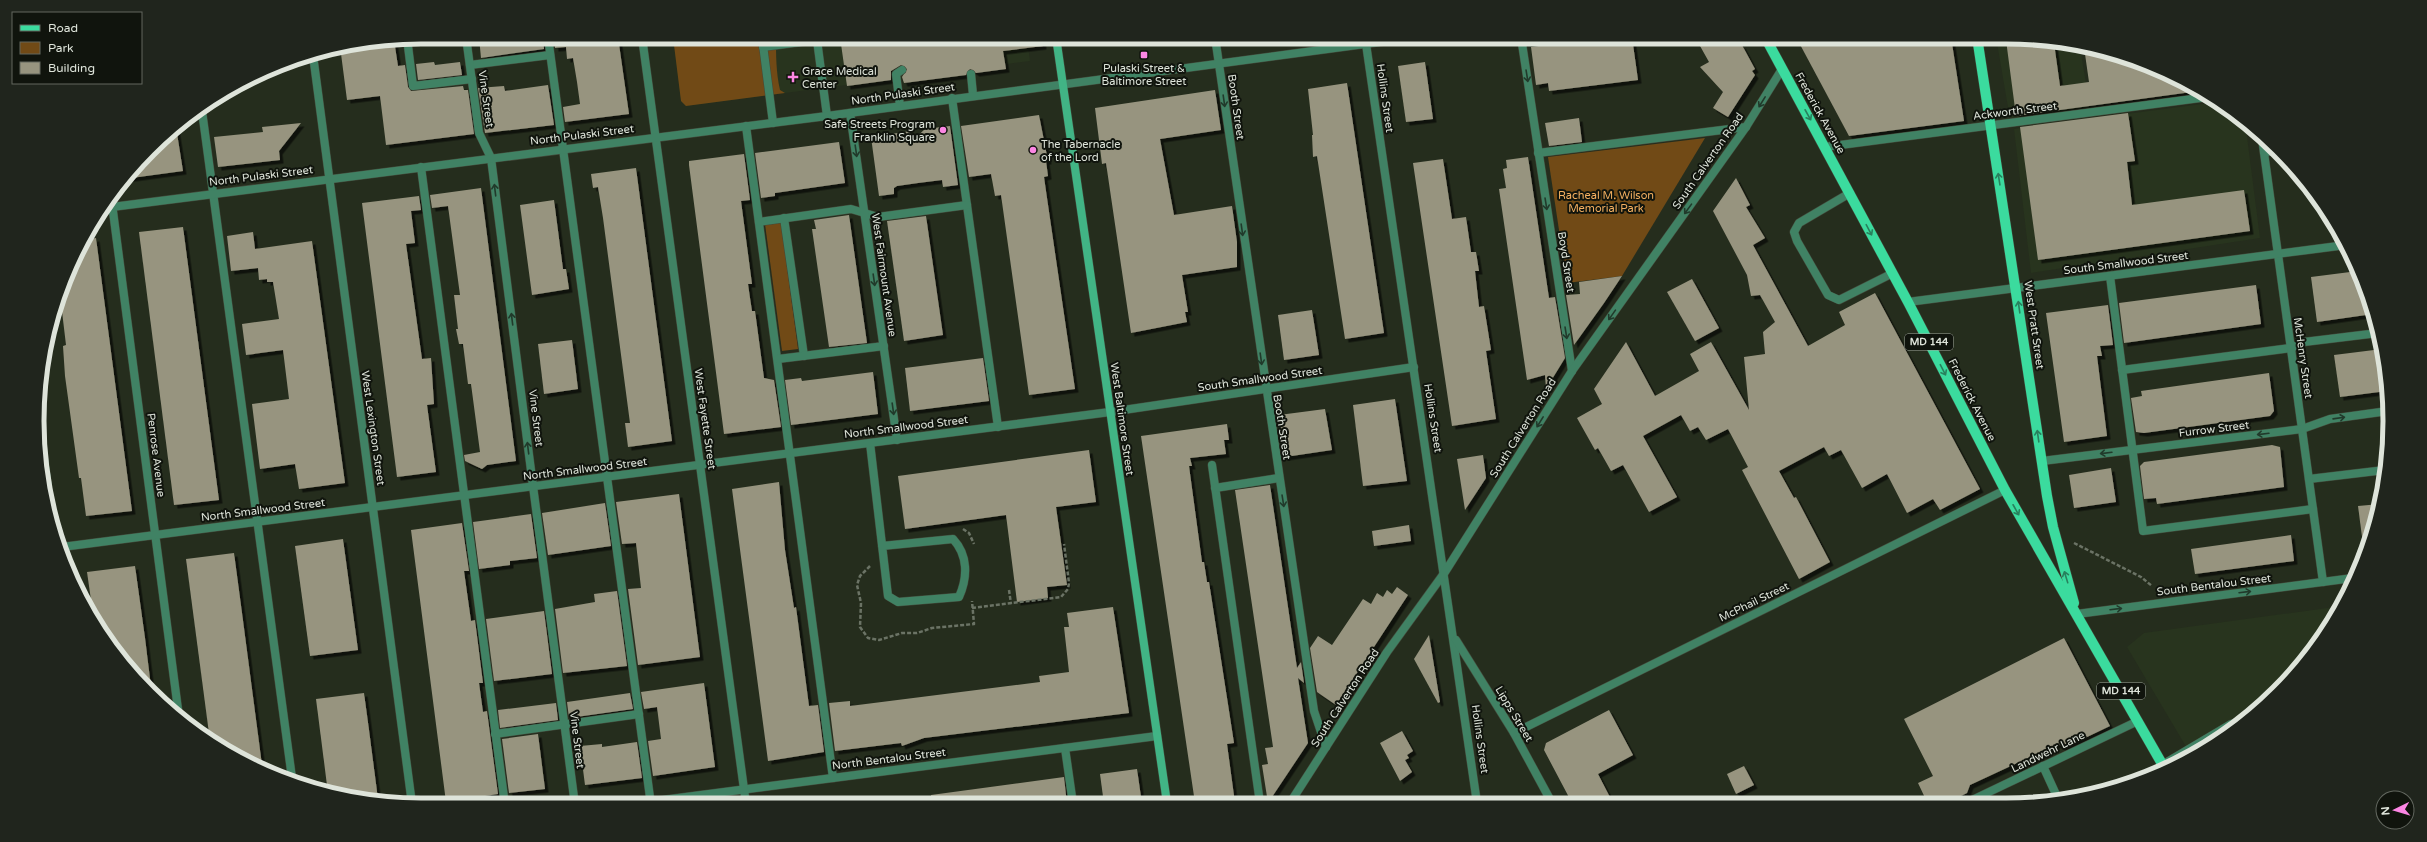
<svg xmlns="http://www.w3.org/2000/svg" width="2427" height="842" viewBox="0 0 2427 842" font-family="'Varela Round',sans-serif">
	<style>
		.built { fill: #28341e }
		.green { fill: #714a16 }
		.building { fill: #97947f; filter: url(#shadow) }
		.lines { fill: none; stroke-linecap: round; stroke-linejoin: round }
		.service-casing { stroke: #434a3b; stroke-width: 9 }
		.minor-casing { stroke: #434a3b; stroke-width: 9 }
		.tertiary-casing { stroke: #434a3b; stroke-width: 9 }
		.secondary-casing { stroke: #434a3b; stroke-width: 9 }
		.primary-casing { stroke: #434a3b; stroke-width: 11 }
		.path { stroke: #6b7365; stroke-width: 2.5; stroke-dasharray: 4 2; stroke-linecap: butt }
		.service { stroke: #408264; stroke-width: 8 }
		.minor { stroke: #408264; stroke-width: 8 }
		.tertiary { stroke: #408264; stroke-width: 8 }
		.secondary { stroke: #41b485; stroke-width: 8 }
		.primary { stroke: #3bdb9e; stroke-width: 10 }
		.oneway { stroke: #213a2b }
		.oneway2 { stroke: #28815d }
		.poi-dot { fill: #fc86e4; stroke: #10140d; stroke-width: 1.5 }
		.labels { text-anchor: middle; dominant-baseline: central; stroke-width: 4; stroke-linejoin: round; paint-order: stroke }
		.shield { fill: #10140d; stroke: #a0a69c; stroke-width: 1 }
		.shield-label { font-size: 10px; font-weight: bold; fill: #dee4da }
		.poi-label { font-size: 11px; fill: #dee4da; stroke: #10140d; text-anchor: start }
		.street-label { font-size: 11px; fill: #dee4da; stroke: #10140d }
		.park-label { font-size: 11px; fill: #f4b061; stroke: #10140d }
		.rim { fill: none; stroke: #dee4da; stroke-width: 5 }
	</style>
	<defs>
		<filter id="shadow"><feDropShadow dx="3.5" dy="3.5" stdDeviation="0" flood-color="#0009"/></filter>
	</defs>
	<rect width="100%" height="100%" fill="#252d1d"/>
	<!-- built -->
	<g class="built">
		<polygon points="673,37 1027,37 1030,61 686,106 681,101"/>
		<polygon points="1996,37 2080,47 2090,108 2010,119"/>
		<polygon points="2217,102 2245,121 2260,238 2031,273 2014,129"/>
		<polygon points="2342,606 2338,613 2259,710 2191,755 2127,647 2144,633"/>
	</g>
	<!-- green -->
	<g class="green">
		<path d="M673,37H776C776,55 776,72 780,90L785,93L686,106L681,101Z"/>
		<polygon points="1705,138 1622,276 1567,283 1548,157"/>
		<polygon points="781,222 798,349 782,351 765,224"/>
	</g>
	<!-- building -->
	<g class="building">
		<polygon points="479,37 543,37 544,49 481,58"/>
		<polygon points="554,37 618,37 629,114 565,122 563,107 580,104 577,82 573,58 567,59 566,47 555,48"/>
		<polygon points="840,37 1042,37 1043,46 1003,51 1006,69 976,73 970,69 966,75 904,83 902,77 907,69 901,65 891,71 891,80 847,86"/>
		<polygon points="1605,37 1632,37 1638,80 1549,91 1548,83 1536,85 1531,47"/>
		<polygon points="1695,37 1735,37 1740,46 1742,45 1755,69 1752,71 1755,75 1728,117 1713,108 1723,92 1700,67 1709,62"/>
		<polygon points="1796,37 1951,37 1964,121 1849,136"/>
		<polygon points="2018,39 2054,43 2060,86 2089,82 2084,47 2105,50 2176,76 2199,91 2016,116 2006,40"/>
		<polygon points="394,40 398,66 405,65 408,87 411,91 463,86 464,90 468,90 474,134 386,145 380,96 347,100 340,46"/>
		<polygon points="434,62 435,65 460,62 462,75 418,80 416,64"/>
		<polygon points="1425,62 1433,119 1406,122 1398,66"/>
		<polygon points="1347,83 1384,333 1345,339 1317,156 1313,157 1312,135 1313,135 1308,89"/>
		<polygon points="548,85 554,125 485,133 478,88 504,86 505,91"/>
		<polygon points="1215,90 1221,130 1160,139 1174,215 1232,206 1237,242 1237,267 1182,275 1188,312 1185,312 1187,322 1131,333 1106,163 1102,164 1095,108"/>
		<polygon points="2128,113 2135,161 2127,162 2132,205 2244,190 2250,231 2038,260 2020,127"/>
		<polygon points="1039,115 1048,161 1046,161 1048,176 1044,177 1047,198 1075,389 1029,395 1001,195 995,196 991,174 969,177 961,126"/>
		<polygon points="1579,118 1582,142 1549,146 1545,123"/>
		<polygon points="301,123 279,151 280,160 218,167 214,137 263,132 262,127"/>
		<polygon points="950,126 958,185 943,187 942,180 918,183 897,186 894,188 894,194 879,196 871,137 911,131 912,141 925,129"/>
		<polygon points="176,127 183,171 124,179 168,132"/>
		<polygon points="839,142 845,183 775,193 775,196 761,198 755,153"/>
		<polygon points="744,154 750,200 741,201 752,284 748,284 750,298 752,311 755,311 764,378 774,380 781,427 724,434 689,165 689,161"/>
		<polygon points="1528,157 1549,298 1555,297 1565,358 1546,389 1545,375 1527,380 1499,189 1506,188 1503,169 1507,168 1506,160"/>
		<polygon points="1443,159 1452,219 1466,217 1471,252 1476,252 1479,271 1475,271 1479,307 1484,306 1491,350 1486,351 1496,419 1452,426 1413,163"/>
		<polygon points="636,168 672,441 628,447 625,423 630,423 603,218 598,187 593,188 591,174"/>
		<polygon points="1736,178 1750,205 1746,207 1765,238 1753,245 1808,346 1845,325 1839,312 1875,293 1980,489 1940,510 1933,499 1907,513 1887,474 1862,488 1841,450 1829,456 1824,447 1779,471 1794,498 1796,497 1830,562 1799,579 1742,470 1748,467 1728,429 1706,440 1698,427 1690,431 1681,415 1643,436 1677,497 1649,512 1623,465 1611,471 1598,448 1595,450 1577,418 1602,404 1594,389 1626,342 1655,396 1699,371 1690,354 1711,342 1749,410 1744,357 1765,354 1763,332 1775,322 1760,295 1751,296 1747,275 1713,211"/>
		<polygon points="481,188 516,461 487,465 482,469 465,461 464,455 480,452 471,384 468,384 463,344 459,344 456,329 458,329 454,295 460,295 448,206 432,208 430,195"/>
		<polygon points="419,196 421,210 411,211 415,243 406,244 422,359 431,358 434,404 427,405 436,472 397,477 362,203"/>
		<polygon points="554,200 563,269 566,269 569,289 532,295 520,205"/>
		<polygon points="849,215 867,343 829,347 812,229 816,229 814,220"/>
		<polygon points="926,216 943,335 904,341 887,221"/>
		<polygon points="183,227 219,500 174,505 139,232"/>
		<polygon points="253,232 255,249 312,241 345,483 299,489 295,464 260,469 252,404 289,399 283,350 246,355 242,324 279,319 273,282 267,282 267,279 259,280 258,268 231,271 227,236"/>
		<polygon points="96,238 132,511 86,516 81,478 79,478 65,376 63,346 66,345 61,303 77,251 84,240"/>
		<polygon points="2358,271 2370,297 2373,314 2317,322 2311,277"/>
		<polygon points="1622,276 1604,303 1574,345 1566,295 1580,294 1579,282"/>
		<polygon points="1692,279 1719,328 1695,341 1667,292"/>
		<polygon points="2256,285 2261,324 2124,343 2119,303"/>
		<polygon points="2108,305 2113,345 2100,346 2102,356 2097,356 2107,436 2064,442 2046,313"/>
		<polygon points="1312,310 1319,355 1284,360 1278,315"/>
		<polygon points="572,340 578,389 544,394 538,344"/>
		<polygon points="2382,349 2387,371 2387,391 2340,397 2334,355"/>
		<polygon points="983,358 989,401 910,411 905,368"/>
		<polygon points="873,372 878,414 791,425 785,380 801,378 802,381"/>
		<polygon points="2269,373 2274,411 2270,416 2144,433 2136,432 2131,398 2142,396 2141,391"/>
		<polygon points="1395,399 1407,481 1363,486 1353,405"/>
		<polygon points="1325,409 1332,450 1285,457 1279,415"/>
		<polygon points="1227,424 1229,440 1224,440 1226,454 1190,458 1192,466 1189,466 1202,562 1204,562 1207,582 1209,582 1234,743 1227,744 1235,803 1195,803 1141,436"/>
		<polygon points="2272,445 2280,447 2284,487 2157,504 2156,498 2144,499 2140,466 2144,462"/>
		<polygon points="1089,450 1096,502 1056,507 1067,585 1047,587 1048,598 1017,602 1006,515 905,529 898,476"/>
		<polygon points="1483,455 1486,478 1465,510 1457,459"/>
		<polygon points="2111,468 2116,502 2074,508 2069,475"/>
		<polygon points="779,482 785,550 794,608 796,607 809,706 818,705 824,752 768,761 732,489"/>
		<polygon points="1270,485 1297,668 1301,662 1304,683 1298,678 1308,743 1268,803 1262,765 1268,764 1265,748 1273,747 1235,490"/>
		<polygon points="679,494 700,657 638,665 628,589 641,588 636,543 622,544 616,502"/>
		<polygon points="605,503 611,546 548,555 542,513"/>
		<polygon points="2380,504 2377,520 2364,552 2358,506"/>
		<polygon points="531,514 537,558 510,561 510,565 479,569 473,522"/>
		<polygon points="462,523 469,571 464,571 471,621 475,620 483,683 479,683 483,712 487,711 498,794 446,802 411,530"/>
		<polygon points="1409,525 1411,541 1374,546 1372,531"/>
		<polygon points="2291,535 2294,561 2195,574 2191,549"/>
		<polygon points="343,539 358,650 310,656 295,546"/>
		<polygon points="234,553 242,613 262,765 210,741 186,559"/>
		<polygon points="135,566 145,638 152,695 102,635 93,614 87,572"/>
		<polygon points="1397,587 1408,595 1336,705 1317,692 1310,648 1318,636 1332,645 1363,599 1371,604 1377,593 1383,597 1387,590 1392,594"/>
		<polygon points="617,591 627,666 563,673 555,609 595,602 594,594"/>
		<polygon points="1113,607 1129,713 924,738 902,746 901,743 835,751 829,703 850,701 850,706 1040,682 1039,676 1069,672 1064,627 1069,627 1067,613"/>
		<polygon points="544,611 552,674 494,681 486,619"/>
		<polygon points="1429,635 1440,702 1438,703 1414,659"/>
		<polygon points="2064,638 2110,726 2064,748 2058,744 1970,785 1967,793 1949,802 1927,802 1918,783 1933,776 1904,719"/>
		<polygon points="704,683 715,767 653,776 648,741 661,739 657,707 644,709 641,692"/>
		<polygon points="364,693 369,730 378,799 328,793 316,699"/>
		<polygon points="630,693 633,709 569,718 567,702"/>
		<polygon points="556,703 558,720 500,728 498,710"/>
		<polygon points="1609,710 1633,755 1598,774 1613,803 1572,803 1544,750 1546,743"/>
		<polygon points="1402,731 1413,751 1407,755 1409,758 1405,760 1412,772 1400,781 1380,743"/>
		<polygon points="538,734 545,789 509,793 502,739"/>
		<polygon points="637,742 642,778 585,785 580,746 602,744 602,747"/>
		<polygon points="1744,766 1754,785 1736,794 1727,774"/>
		<polygon points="1137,769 1142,804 1104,804 1100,774"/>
		<polygon points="1064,777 1067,804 932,804 931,795"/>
	</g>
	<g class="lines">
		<defs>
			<g id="service">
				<polyline points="548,37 651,805"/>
				<polyline points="762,37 773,123"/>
				<polyline points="1215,37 1314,711 1326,747"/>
				<polyline points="407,38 413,86 472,79"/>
				<polyline points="763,47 817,40 827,116"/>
				<polyline points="470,65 550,55"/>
				<polyline points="971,74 973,95"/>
				<polyline points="952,98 998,427"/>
				<polyline points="900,106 896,74 902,70"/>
				<polyline points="202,111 292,778"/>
				<polyline points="746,126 833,778"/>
				<polyline points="2264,152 2276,151"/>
				<polyline points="1538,153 1746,127"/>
				<polyline points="421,167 505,805"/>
				<polyline points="1850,193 1799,223 1794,232 1797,241 1828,295 1839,300 1893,273"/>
				<polyline points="784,218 804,356"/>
				<polyline points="759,222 851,209 878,217 967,205"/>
				<polyline points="2110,276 2143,531 2313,509"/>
				<polyline points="778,359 884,346"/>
				<polyline points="2122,370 2291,348 2304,342 2378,333"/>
				<polyline points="39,420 53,526"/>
				<path d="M870,443L888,596L898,602L959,597C968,577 968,555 953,539L882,546"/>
				<polyline points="1212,465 1260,803"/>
				<polyline points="2309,479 2385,470"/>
				<polyline points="533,486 575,805"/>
				<polyline points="1215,488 1279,478"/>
				<polyline points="495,734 639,714"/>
				<polyline points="1065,748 1073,804"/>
				<polyline points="2162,765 2231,724 2244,720"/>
				<polyline points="2043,766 2059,801"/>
			</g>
			<g id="minor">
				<polyline points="466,37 479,133 491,158 533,486"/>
				<polyline points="1365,37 1477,803"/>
				<polyline points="1521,37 1572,371"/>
				<polyline points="313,55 412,804"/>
				<polyline points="850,113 897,440"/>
				<polyline points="2262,138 2323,582"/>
				<polyline points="1825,147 2208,97"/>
				<polyline points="111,196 179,717"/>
				<polyline points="1908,302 2346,245"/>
				<polyline points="2042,461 2302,429 2330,419 2388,411"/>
				<polyline points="62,547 1110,412 1414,367"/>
				<polyline points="2077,614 2353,578"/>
				<polyline points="1456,640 1514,733 1552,803"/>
				<polyline points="1514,733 2005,490"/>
				<polyline points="1968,802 2138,721"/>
				<polyline points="1290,803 1387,652 1445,572 1572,371 1746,127 1782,69"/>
				<polyline points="624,805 1157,736"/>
			</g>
			<g id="tertiary">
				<polyline points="642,37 746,804"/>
				<polyline points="104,208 827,116 1417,37"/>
			</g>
			<polyline id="secondary" points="1056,37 1167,803"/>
			<g id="primary">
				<polyline points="1765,37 1908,302 2005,490 2165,769"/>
				<polyline points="1977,37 2047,496 2053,527 2074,603"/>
			</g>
		</defs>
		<!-- service casing -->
		<use href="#service" class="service-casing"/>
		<!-- minor casing -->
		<use href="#minor" class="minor-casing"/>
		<!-- tertiary casing -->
		<use href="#tertiary" class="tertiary-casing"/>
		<!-- secondary casing -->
		<use href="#secondary" class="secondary-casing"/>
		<!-- primary casing -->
		<use href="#primary" class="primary-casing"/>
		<!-- path -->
		<g class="path">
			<polyline points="963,529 969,533 974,544"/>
			<polyline points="2074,543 2141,577 2152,586"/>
			<polyline points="870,566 860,576 857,585 861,603 860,627 868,638 879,640 902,633 917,633 932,628 974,624 972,601"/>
			<polyline points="1009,590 1011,604"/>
			<polyline points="972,608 1061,597 1068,589 1069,583 1064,544"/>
		</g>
		<!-- service -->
		<use href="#service" class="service"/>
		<!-- minor -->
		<use href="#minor" class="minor"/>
		<!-- tertiary -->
		<use href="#tertiary" class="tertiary"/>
		<!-- secondary -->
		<use href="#secondary" class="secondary"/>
		<!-- primary -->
		<use href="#primary" class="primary"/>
	</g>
	<!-- one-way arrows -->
	<defs><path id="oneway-shaft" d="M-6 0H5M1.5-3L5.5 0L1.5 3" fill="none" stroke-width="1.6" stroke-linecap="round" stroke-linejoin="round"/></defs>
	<g class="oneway">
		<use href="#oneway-shaft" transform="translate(1527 76) rotate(81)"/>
		<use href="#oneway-shaft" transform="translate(1224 101) rotate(82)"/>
		<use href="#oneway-shaft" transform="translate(1762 102) rotate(122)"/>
		<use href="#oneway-shaft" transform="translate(856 151) rotate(82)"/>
		<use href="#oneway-shaft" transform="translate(495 190) rotate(-97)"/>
		<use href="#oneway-shaft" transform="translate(1546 204) rotate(81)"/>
		<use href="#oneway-shaft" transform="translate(1688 209) rotate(126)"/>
		<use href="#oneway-shaft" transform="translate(1242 230) rotate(82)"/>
		<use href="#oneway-shaft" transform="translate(874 280) rotate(82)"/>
		<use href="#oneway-shaft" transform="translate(1612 315) rotate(125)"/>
		<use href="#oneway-shaft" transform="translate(512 319) rotate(-97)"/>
		<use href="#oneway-shaft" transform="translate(1566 333) rotate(81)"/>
		<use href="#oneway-shaft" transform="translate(1261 359) rotate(82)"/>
		<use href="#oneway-shaft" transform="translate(893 409) rotate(82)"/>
		<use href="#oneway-shaft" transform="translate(2339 418) rotate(-8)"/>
		<use href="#oneway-shaft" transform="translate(1540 422) rotate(122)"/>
		<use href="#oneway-shaft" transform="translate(2263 434) rotate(173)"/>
		<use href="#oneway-shaft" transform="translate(528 448) rotate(-97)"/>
		<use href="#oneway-shaft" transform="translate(2106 453) rotate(173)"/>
		<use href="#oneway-shaft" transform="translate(1283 501) rotate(81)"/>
		<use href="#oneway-shaft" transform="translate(2245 592) rotate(-7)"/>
		<use href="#oneway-shaft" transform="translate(2116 609) rotate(-7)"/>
	</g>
	<g class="oneway2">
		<use href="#oneway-shaft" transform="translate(1808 115) rotate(61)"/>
		<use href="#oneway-shaft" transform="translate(1999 179) rotate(-99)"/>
		<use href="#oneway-shaft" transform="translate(1869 230) rotate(62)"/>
		<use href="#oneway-shaft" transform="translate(2019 307) rotate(-98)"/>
		<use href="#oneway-shaft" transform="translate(1943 370) rotate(63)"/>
		<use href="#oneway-shaft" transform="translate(2038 436) rotate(-98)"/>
		<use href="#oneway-shaft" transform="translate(2016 510) rotate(61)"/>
		<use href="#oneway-shaft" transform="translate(2066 577) rotate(-107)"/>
	</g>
	<!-- markers -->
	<g class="poi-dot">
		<rect x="1140" y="51" width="8" height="8" rx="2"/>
		<path d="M791 71h4v4h4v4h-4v4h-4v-4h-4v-4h4z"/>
		<circle cx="943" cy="130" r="4"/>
		<circle cx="1033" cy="150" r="4"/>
	</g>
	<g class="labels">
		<!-- shield labels -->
		<g class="shield">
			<rect x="1905" y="334" width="48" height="16" rx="3"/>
			<rect x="2097" y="683" width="48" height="16" rx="3"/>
		</g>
		<g class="shield-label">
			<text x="1929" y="342">MD 144</text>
			<text x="2121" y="691">MD 144</text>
		</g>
		<!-- poi labels -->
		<g class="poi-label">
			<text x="1144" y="68" text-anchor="middle">Pulaski Street &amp;<tspan x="1144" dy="13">Baltimore Street</tspan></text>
			<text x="802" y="71">Grace Medical<tspan x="802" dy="13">Center</tspan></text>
			<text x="935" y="124" text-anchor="end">Safe Streets Program<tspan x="935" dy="13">Franklin Square</tspan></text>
			<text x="1041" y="144">The Tabernacle<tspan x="1041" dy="13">of the Lord</tspan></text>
		</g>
		<!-- street labels -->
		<g class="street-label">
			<text transform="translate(903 94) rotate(-8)">North Pulaski Street</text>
			<text transform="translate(1385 98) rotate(82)">Hollins Street</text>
			<text transform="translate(486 99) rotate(82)">Vine Street</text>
			<text transform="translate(1236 107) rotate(82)">Booth Street</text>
			<text transform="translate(2015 111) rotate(-7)">Ackworth Street</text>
			<text transform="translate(1820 113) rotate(61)">Frederick Avenue</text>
			<text transform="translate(582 135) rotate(-7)">North Pulaski Street</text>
			<text transform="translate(1708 161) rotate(-55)">South Calverton Road</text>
			<text transform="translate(261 176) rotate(-7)">North Pulaski Street</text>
			<text transform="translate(1566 262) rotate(81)">Boyd Street</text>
			<text transform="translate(2126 263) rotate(-7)">South Smallwood Street</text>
			<text transform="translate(884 275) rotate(82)">West Fairmount Avenue</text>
			<text transform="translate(2034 325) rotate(82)">West Pratt Street</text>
			<text transform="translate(2303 358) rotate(82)">McHenry Street</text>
			<text transform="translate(1260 379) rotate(-8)">South Smallwood Street</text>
			<text transform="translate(1972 400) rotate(63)">Frederick Avenue</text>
			<text transform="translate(536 418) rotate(83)">Vine Street</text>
			<text transform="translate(1433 418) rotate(81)">Hollins Street</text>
			<text transform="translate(705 419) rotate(82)">West Fayette Street</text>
			<text transform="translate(1122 419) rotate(82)">West Baltimore Street</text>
			<text transform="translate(906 427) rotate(-7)">North Smallwood Street</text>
			<text transform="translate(1282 427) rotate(81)">Booth Street</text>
			<text transform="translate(373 428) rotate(82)">West Lexington Street</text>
			<text transform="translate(1523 428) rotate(-58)">South Calverton Road</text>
			<text transform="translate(2214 429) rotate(-7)">Furrow Street</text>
			<text transform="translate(156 455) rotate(83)">Penrose Avenue</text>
			<text transform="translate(585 469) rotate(-7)">North Smallwood Street</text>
			<text transform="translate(263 510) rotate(-7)">North Smallwood Street</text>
			<text transform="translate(2214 585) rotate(-7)">South Bentalou Street</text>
			<text transform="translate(1754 602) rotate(-26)">McPhail Street</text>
			<text transform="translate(1345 698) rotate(-57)">South Calverton Road</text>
			<text transform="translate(1514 714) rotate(59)">Lipps Street</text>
			<text transform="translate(1480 739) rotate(82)">Hollins Street</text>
			<text transform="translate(577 740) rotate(83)">Vine Street</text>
			<text transform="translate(2048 752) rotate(-26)">Landwehr Lane</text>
			<text transform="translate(889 759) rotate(-7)">North Bentalou Street</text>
		</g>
		<!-- park labels -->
		<g class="park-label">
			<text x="1606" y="195">Racheal M. Wilson<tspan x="1606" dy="13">Memorial Park</tspan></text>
		</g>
	</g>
	<!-- crop -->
	<path d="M0 0H2427V842H0ZM421 44H2006A377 377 0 0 1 2383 421V421A377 377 0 0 1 2006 798H421A377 377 0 0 1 44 421V421A377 377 0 0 1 421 44Z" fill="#20251d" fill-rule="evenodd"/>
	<path class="rim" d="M421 44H2006A377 377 0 0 1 2383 421V421A377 377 0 0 1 2006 798H421A377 377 0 0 1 44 421V421A377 377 0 0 1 421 44Z"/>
	<!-- legend -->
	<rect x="12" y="12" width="130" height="72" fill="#10140d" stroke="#62675f"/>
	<rect x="20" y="25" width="20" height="6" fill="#3bdb9e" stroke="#62675f"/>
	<text x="48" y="32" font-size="12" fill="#dee4da">Road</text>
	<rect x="20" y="42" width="20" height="12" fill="#714a16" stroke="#62675f"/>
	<text x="48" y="52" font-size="12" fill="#dee4da">Park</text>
	<rect x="20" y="62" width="20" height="12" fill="#97947f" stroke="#62675f"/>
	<text x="48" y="72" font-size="12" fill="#dee4da">Building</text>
	<!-- north arrow -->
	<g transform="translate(2395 810) rotate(265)"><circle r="19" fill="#10140d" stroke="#62675f"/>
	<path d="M0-3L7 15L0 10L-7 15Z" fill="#fc86e4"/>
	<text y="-6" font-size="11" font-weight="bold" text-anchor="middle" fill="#dee4da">N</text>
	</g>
</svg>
